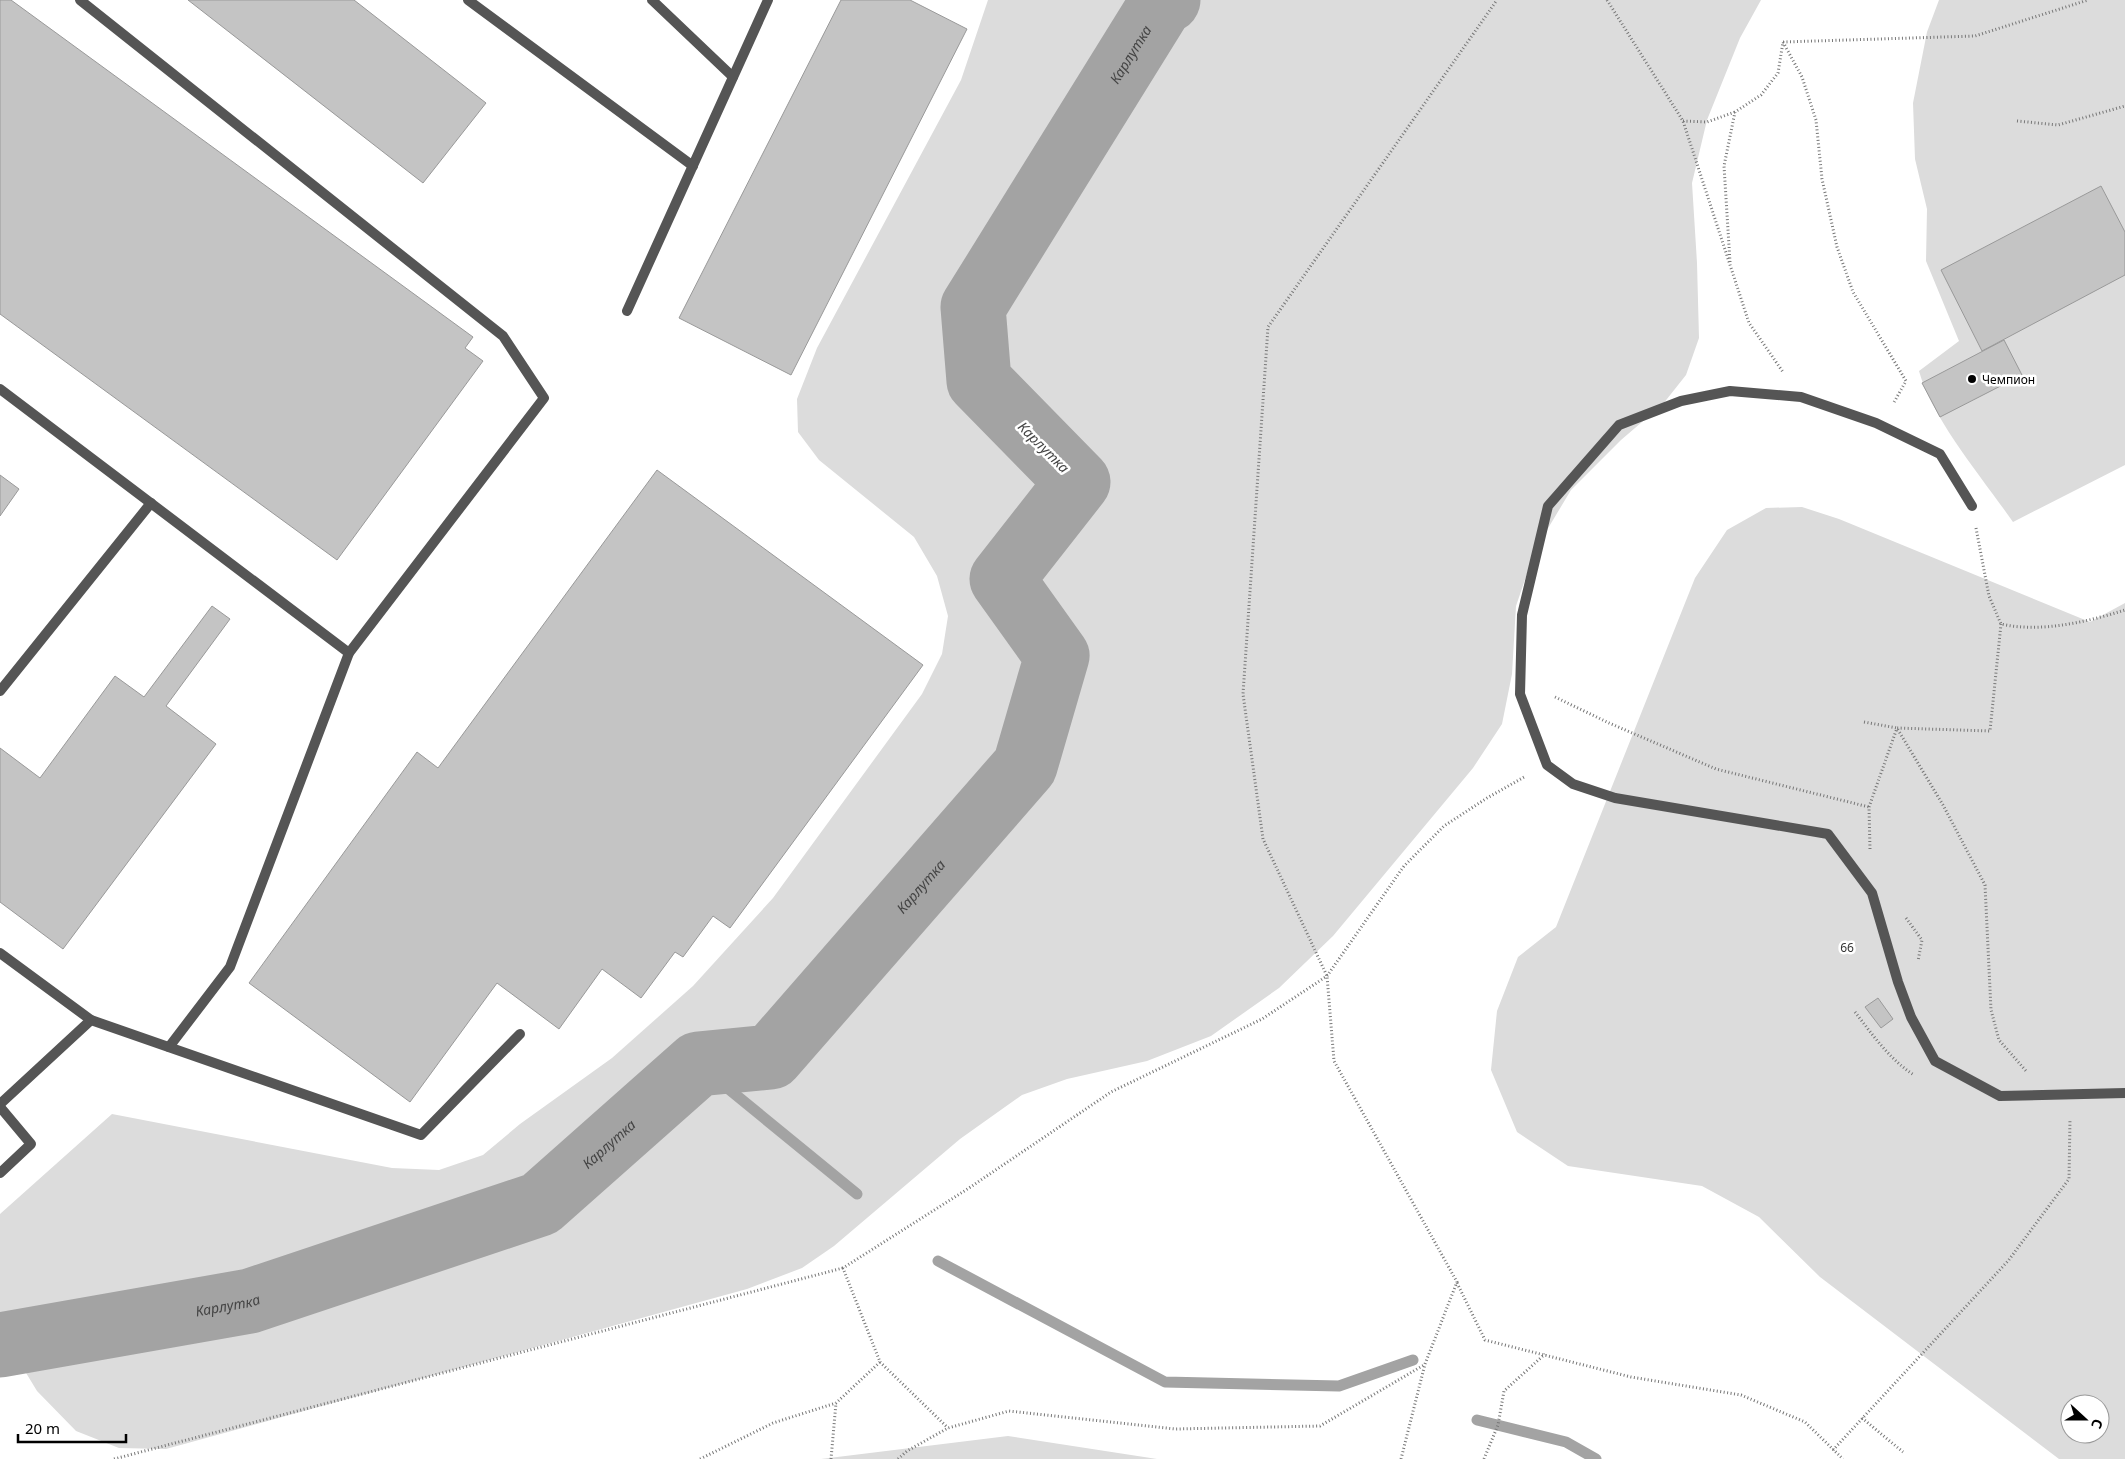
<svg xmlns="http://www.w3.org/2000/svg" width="2125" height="1459" viewBox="0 0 2125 1459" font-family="'Noto Sans',sans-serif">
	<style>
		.green { fill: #dcdcdc; fill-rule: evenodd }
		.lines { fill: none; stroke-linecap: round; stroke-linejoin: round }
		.stream { stroke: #a3a3a3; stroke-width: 11 }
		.river { stroke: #a3a3a3; stroke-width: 65 }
		.building { fill: #c4c4c4; stroke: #999 }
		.path { stroke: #777; stroke-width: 3; stroke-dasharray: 1 2.5; stroke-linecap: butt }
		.service { stroke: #555; stroke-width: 10 }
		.poi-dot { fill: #000; stroke: #fff; stroke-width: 2 }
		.labels { text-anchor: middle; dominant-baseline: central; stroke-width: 5; stroke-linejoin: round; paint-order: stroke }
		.poi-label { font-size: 12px; fill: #000; stroke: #fff; text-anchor: start }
		.park-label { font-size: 12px; fill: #333; stroke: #fff }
		.water-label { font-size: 14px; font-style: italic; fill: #444; stroke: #fff }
	</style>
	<rect width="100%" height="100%" fill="#fff"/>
	<!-- green -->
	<g class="green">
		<polygon points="988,0 1761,0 1740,38 1707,120 1692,183 1697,263 1699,338 1686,375 1663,404 1621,440 1571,490 1535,550 1516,606 1512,674 1502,724 1473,768 1333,936 1279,988 1211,1036 1147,1061 1067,1079 1022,1095 960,1139 834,1246 802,1268 747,1289 166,1449 119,1448 76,1431 37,1391 0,1330 0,1214 112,1114 392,1168 439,1170 483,1155 520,1124 612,1058 693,986 773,898 922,694 942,654 948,616 937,576 914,537 819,460 798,432 797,399 817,348 961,80"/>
		<path d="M1939,0H2125V465L2013,522C1984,480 1932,419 1919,371L1959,341L1926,261L1927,209L1915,159L1913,103L1927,32Z"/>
		<path d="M1802,507L1839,519L2090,622L2125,603V1459H2059L1820,1277L1759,1217L1702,1186L1568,1166L1517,1132L1491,1070L1497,1011L1518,957L1556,927L1695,578L1727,530L1766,508ZM2070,1404H2100V1434H2070Z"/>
		<polygon points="1008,1436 1157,1459 821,1459"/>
	</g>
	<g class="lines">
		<!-- stream -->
		<g class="stream">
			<polyline points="698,1064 857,1194"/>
			<polyline points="938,1261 1165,1382 1339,1386 1413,1360"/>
			<polyline points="1477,1420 1566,1442 1596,1459"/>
		</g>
		<!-- river -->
		<path class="river" id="s1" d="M0,1345L250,1301L540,1204L698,1064L771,1057L1025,766L1057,656L1002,579L1078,482L979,381L973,307L1161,4L1168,0"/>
	</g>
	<!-- building -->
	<g class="building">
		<polygon points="0,0 11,0 473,337 465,348 483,361 337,560 0,314"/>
		<polygon points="188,0 354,0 486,103 423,183"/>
		<polygon points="841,0 910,0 967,29 791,375 679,318"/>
		<polygon points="2101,186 2125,232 2125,275 1982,351 1941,270"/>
		<polygon points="2004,340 2022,375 1940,417 1922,383"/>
		<polygon points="657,470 923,665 730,928 713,916 683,957 675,952 641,998 602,969 559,1029 497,983 410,1102 249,983 417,752 438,768"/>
		<polygon points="0,475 19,489 0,516"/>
		<polygon points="212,606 230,619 166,706 216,744 63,949 0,902 0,748 40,778 115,676 144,697"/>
		<polygon points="1878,998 1893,1019 1881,1028 1865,1007"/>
	</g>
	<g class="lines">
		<!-- path -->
		<g class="path">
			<polyline points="1607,0 1683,121 1749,323 1783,372"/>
			<polyline points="1783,42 1802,77 1816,120 1822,179 1837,247 1853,292 1906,381 1893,404"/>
			<polyline points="1783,42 1975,36 2088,0"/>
			<polyline points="1683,121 1707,122 1735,112"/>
			<polyline points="2017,121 2058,125 2125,106"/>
			<polyline points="1730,262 1724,166 1735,112 1761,95 1778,73 1783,42"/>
			<path d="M1976,528L1989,596L2001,624C2040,633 2087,622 2125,610"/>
			<polyline points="1555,697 1609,723 1716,769 1869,807"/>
			<polyline points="1864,722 1897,728 1943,805 1985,885 1991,1010 1999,1040 2027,1072"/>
			<polyline points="1870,849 1869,807 1897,728 1990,731 2001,624"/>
			<polyline points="1906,918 1922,940 1918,961"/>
			<path d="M1855,1012C1872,1034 1890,1060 1914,1075"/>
			<polyline points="1457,1283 1485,1340 1631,1377 1741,1395 1805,1422 1843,1459"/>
			<polyline points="880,1362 948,1428"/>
			<polyline points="1862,1418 1903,1452"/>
			<polyline points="1833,1450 2008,1261 2069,1179 2070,1119"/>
			<polyline points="114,1459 843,1268"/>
			<polyline points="700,1459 773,1423 836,1403 880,1362 843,1268 969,1188 1111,1092 1262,1019 1327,976 1404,866 1444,826 1487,798 1526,776"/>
			<polyline points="831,1459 836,1403"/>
			<polyline points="898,1459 907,1451 948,1428 1009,1411 1175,1429 1320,1426 1424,1365"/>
			<polyline points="1401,1459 1425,1364 1457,1282 1334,1061 1327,976 1263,839 1243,694 1268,327 1497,0"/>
			<polyline points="1484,1459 1498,1425 1504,1391 1545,1354"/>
		</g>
		<!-- service -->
		<g class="service">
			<polyline points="80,0 503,336 544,398 349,653 230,967 169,1047"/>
			<polyline points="468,0 693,166"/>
			<polyline points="652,0 733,77"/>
			<polyline points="627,311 768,0"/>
			<polyline points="0,389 349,653"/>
			<polyline points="1972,506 1940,454 1876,423 1801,397 1730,391 1681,401 1619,425 1548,506 1522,615 1520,694 1547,765 1573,784 1615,798 1828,834 1872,893 1898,982 1911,1017 1935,1061 2000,1096 2125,1093"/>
			<polyline points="0,691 151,503"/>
			<polyline points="0,953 91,1020 421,1135 520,1034"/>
			<polyline points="0,1104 91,1020"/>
			<polyline points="0,1107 31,1144 0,1173"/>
		</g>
	</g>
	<!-- markers -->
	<circle class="poi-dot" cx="1972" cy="379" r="5"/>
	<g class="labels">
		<!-- poi labels -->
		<g class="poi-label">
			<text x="1982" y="379">Чемпион</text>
		</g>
		<!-- park labels -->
		<g class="park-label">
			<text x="1847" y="947">66</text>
		</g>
		<!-- water labels -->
		<g class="water-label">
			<text stroke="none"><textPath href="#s1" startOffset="2076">Карлутка</textPath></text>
			<text transform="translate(1044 447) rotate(45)">Карлутка</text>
			<text stroke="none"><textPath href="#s1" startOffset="1071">Карлутка</textPath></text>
			<text stroke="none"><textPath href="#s1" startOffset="651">Карлутка</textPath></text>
			<text stroke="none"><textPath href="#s1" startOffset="231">Карлутка</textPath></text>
		</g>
	</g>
	<!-- north arrow -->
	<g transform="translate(2085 1419) rotate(111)"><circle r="24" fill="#ffffff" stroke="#999999"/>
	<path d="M0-4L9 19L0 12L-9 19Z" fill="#000000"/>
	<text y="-8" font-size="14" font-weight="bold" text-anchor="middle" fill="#000000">С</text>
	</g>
	<!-- scale -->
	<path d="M18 1434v8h108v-8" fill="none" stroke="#000000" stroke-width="2.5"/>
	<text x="25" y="1434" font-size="15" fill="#000000" stroke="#ffffff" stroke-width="4" paint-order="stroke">20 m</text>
</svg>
